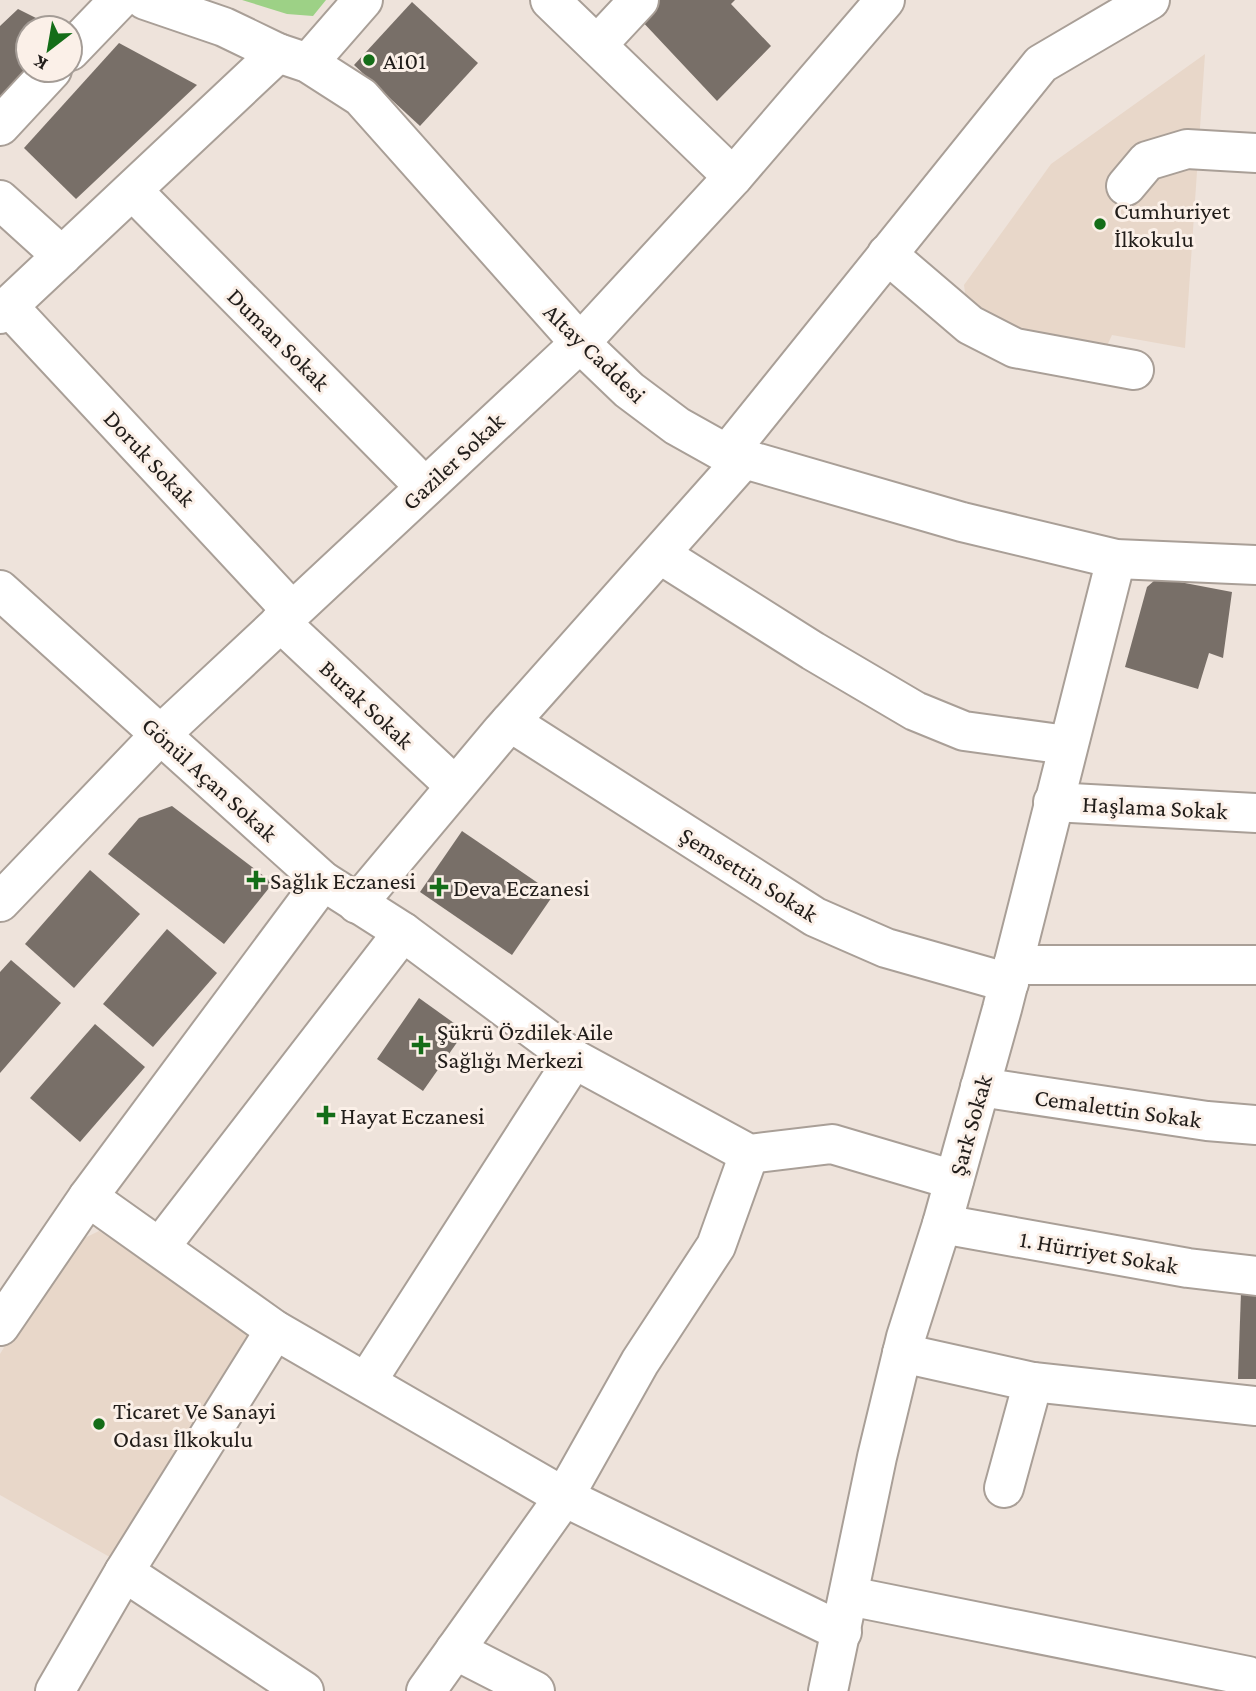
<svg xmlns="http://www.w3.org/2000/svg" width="1256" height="1691" viewBox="0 0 1256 1691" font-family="'Crimson Pro',serif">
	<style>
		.built { fill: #e8d7c9 }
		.green { fill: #9dd186 }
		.building { fill: #786f68 }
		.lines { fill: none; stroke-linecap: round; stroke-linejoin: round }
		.minor-casing { stroke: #a99f97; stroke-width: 42 }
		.major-casing { stroke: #a99f97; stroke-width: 42 }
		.minor { stroke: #fff; stroke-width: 38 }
		.major { stroke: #fff; stroke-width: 38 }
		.poi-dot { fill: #146d18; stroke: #fbf0e8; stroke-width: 2.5 }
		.labels { text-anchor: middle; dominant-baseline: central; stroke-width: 6; stroke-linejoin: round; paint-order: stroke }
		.poi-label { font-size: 24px; fill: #211d1a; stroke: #fbf0e8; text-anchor: start }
		.street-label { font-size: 24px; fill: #211d1a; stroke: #fbf0e8 }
	</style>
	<rect width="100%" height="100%" fill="#eee3db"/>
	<!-- built -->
	<g class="built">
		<polygon points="1205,54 1185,348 1112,335 1105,350 968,314 964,285 1051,164"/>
		<polygon points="99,1231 255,1333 115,1560 0,1495 0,1354 64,1248"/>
	</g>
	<!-- green -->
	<polygon class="green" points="242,0 326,0 313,16 287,14"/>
	<!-- building -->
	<g class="building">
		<polygon points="657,0 735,0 731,4 771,46 717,101 639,18"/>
		<polygon points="412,2 478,63 420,126 354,65"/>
		<polygon points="18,9 56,28 28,28 28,70 0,104 0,26"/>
		<polygon points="119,43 197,85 76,199 24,148"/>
		<polygon points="1155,580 1169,580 1232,592 1223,658 1209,653 1198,689 1125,667 1147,587"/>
		<polygon points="172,806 273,883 224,944 108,854 139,818"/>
		<polygon points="462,831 554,894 512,955 420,892"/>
		<polygon points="90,870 140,914 74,988 25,944"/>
		<polygon points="167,929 217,973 153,1047 103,1004"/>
		<polygon points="11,960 61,1003 0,1073 0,972"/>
		<polygon points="419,998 465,1031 423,1091 377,1059"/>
		<polygon points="95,1024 145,1067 80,1142 30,1098"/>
		<polygon points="1241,1292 1256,1293 1256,1379 1238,1379"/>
	</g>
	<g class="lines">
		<defs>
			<g id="minor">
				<polyline points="550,0 733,177"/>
				<polyline points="597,45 639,0"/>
				<polyline points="70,51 119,0"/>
				<polyline points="308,63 363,0"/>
				<polyline points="0,126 52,70"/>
				<polyline points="1126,186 1147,161 1187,149 1256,153"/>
				<polyline points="133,191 425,487"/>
				<polyline points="0,200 62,256"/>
				<polyline points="887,254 970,325 1015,348 1134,370"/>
				<polyline points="8,306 292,611"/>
				<polyline points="0,314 278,53"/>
				<polyline points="727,454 1041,64 1150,0"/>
				<polyline points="661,555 813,651 915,711 964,731 1067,745"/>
				<polyline points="0,590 323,881 403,932 574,1059 749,1154 832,1144 954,1180"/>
				<polyline points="280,622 455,786"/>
				<polyline points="510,722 815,917 886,948 1009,983"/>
				<polyline points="1053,802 1256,813"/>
				<polyline points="0,902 160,735 580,343 733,177 885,0"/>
				<polyline points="357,904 502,731 742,461"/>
				<polyline points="1013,965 1256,965"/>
				<polyline points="980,1087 1207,1121 1256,1125"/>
				<polyline points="88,1197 275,1330 564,1497 842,1632"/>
				<polyline points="942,1224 1188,1268 1256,1276"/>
				<polyline points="160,1247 403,932"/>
				<polyline points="0,1326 88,1197 323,881"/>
				<polyline points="902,1353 1033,1382 1256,1406"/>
				<polyline points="367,1381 574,1059"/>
				<polyline points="1004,1488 1033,1382"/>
				<polyline points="124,1572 304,1691"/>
				<polyline points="849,1596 1248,1676"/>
				<polyline points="455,1650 535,1691"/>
				<polyline points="55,1691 124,1572 275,1330"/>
				<polyline points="426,1691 564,1497 640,1362 716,1246 749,1154"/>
				<polyline points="828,1691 877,1457 906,1337 942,1224 1002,1009 1116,559"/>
			</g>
			<polyline id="major" points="145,0 224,27 278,53 308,63 361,97 580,343 629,390 677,426 727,454 962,522 1116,559 1256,565"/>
		</defs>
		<!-- minor casing -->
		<use href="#minor" class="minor-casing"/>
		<!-- major casing -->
		<use href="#major" class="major-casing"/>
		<!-- minor -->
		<use href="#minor" class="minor"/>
		<!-- major -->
		<use href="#major" class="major"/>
	</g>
	<!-- markers -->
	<g class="poi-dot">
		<circle cx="369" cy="60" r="7"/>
		<circle cx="1100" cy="224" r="7"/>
		<path d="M252.5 869.5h7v7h7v7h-7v7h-7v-7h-7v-7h7z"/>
		<path d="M435.5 876.5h7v7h7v7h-7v7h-7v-7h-7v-7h7z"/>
		<path d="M417.5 1034.5h7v7h7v7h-7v7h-7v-7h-7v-7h7z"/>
		<path d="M322.5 1104.5h7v7h7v7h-7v7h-7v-7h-7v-7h7z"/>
		<circle cx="99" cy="1424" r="7"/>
	</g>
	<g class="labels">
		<!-- poi labels -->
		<g class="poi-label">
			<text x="383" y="60">A101</text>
			<text x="1114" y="210">Cumhuriyet<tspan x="1114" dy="28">İlkokulu</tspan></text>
			<text x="270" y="880">Sağlık Eczanesi</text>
			<text x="453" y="887">Deva Eczanesi</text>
			<text x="437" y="1031">Şükrü Özdilek Aile<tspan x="437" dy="28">Sağlığı Merkezi</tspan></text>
			<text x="340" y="1115">Hayat Eczanesi</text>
			<text x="113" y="1410">Ticaret Ve Sanayi<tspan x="113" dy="28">Odası İlkokulu</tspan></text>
		</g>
		<!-- street labels -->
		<g class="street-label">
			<text transform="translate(279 339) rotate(45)">Duman Sokak</text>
			<text transform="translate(595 353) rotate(44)">Altay Caddesi</text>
			<text transform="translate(150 458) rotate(47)">Doruk Sokak</text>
			<text transform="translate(453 461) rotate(-43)">Gaziler Sokak</text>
			<text transform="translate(367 704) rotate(43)">Burak Sokak</text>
			<text transform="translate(210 779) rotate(42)">Gönül Açan Sokak</text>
			<text transform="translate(1155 807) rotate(3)">Haşlama Sokak</text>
			<text transform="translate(749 874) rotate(32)">Şemsettin Sokak</text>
			<text transform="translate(1118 1108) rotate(8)">Cemalettin Sokak</text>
			<text transform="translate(970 1125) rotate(-74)">Şark Sokak</text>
			<text transform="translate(1099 1252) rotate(10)">1. Hürriyet Sokak</text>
		</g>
	</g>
	<!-- north arrow -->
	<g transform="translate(49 49) rotate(211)"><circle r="33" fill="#fbf0e8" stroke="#a49c96" stroke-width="2"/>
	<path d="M0-5L12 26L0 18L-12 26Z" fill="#146d18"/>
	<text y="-10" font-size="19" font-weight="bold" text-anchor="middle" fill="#211d1a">K</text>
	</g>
</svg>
